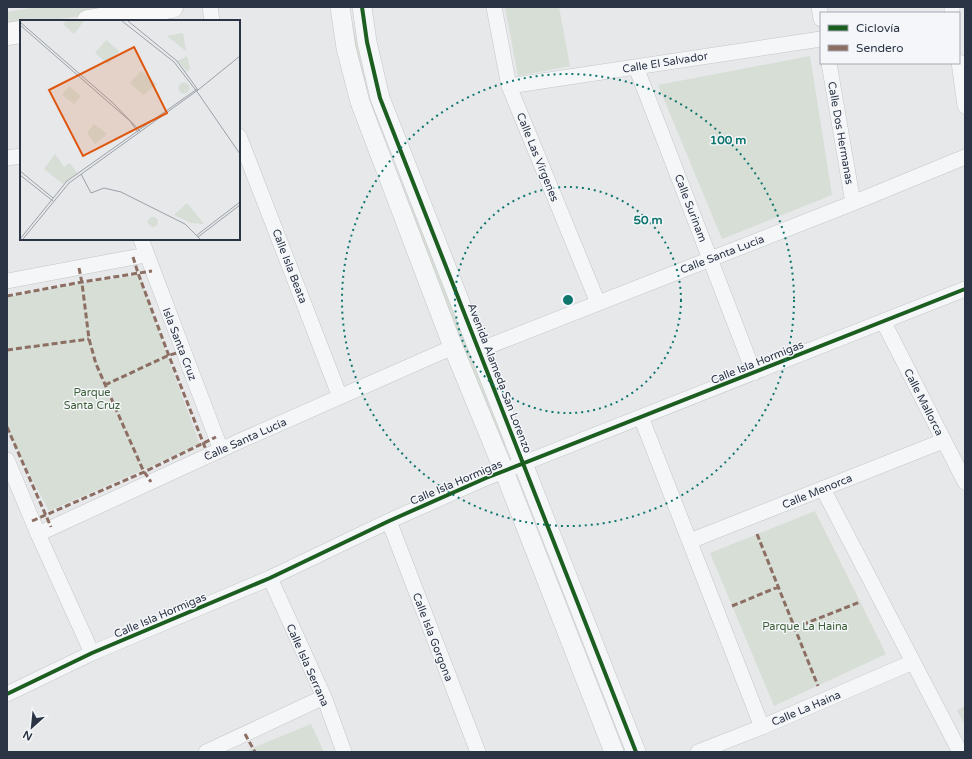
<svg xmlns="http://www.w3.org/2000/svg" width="972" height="759" font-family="'Varela Round',sans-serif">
<rect width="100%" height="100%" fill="#e6e8ea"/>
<!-- green -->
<path fill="#d6ded6" d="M38,7H134L48,21H21V25L7,28V12Z
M505,7H559L570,66L518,76Z
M351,16L372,111L510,444L499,448L367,114L344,17Z
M810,56L832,195L722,239L658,85Z
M140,275L167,356L200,444L143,470L49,511L12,441L7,429V297L82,283Z
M815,511L886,654L774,706L710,553Z
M965,706V726L957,710Z
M311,724L324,752H245L253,748Z"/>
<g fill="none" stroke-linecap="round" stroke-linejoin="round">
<defs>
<path id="minor" d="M210,7L212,21
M494,7L509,86L598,303
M819,7L821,19
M952,7V13
M959,62L965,106
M829,63L853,203
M636,67L754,373
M509,86L821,39
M239,136L340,397
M7,158L21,156
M141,239L221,450
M7,281L146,255
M883,321L965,482
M479,350L853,203L965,157
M641,417L762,727
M7,460L38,534L92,653
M823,489L960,752
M389,521L478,752
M38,534L242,440L453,347
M690,541L943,441
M270,578L324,697L344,752
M7,694L92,653L270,578L389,521L486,478L965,289
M206,752L324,697
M698,752L762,727L913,662"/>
<path id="tertiary" d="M340,7L346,48L360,102L453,347L504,471L614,752
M362,7L367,42L380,98L636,752"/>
<path id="secondary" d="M88,21L172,7
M7,34L21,32"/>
</defs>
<!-- minor casing -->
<use href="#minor" stroke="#c4c6c8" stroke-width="16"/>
<!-- tertiary casing -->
<use href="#tertiary" stroke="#c4c6c8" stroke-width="20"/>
<!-- secondary casing -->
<use href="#secondary" stroke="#c4c6c8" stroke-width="23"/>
<!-- minor -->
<use href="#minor" stroke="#f5f6f7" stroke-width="15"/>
<!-- tertiary -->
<use href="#tertiary" stroke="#f5f6f7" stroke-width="19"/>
<!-- secondary -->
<use href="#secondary" stroke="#f8f8f8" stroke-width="22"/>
<!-- quiet -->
<path stroke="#8d6e63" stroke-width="3" stroke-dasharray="6 3" stroke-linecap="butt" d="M133,257L138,273L169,356L208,455
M79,268L82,283L89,339L96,364L143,470L151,482
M7,296L82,282L152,271
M7,350L89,339
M105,385L167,356L183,351
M7,427L51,527
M32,521L144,472L216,437
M757,534L818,686
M732,606L778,587
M794,628L860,602
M245,734L255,752"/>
<defs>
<path id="cycleway" d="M362,7L367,42L380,98L636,752
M7,694L92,653L270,578L389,521L486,478L965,289"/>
</defs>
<!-- cycleway casing -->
<use href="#cycleway" stroke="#f4f6f9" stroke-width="6"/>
<!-- cycleway -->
<use href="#cycleway" stroke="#1b5e20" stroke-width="4"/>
</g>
<!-- distance rings -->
<g fill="none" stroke="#0f766e" stroke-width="2" stroke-dasharray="2 4">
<circle cx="568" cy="300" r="113"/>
<circle cx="568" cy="300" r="226"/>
</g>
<g text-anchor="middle" stroke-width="3" stroke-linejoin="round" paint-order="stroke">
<!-- street labels -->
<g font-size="11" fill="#2b3445" stroke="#f4f6f9">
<text transform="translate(665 62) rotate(-9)" y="4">Calle El Salvador</text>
<text transform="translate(841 133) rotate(80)" y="4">Calle Dos Hermanas</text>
<text transform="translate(538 157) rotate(68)" y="4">Calle Las Vírgenes</text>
<text transform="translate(691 208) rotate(69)" y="4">Calle Surinam</text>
<text transform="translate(722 254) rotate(-21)" y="4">Calle Santa Lucía</text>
<text transform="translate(290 266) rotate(69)" y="4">Calle Isla Beata</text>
<text transform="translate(180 344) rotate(69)" y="4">Isla Santa Cruz</text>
<text transform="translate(757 362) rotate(-22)" y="4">Calle Isla Hormigas</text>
<text transform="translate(500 378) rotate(69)" y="4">Avenida Alameda San Lorenzo</text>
<text transform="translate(924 402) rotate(63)" y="4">Calle Mallorca</text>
<text transform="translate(245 439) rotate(-24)" y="4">Calle Santa Lucía</text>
<text transform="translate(456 482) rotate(-23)" y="4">Calle Isla Hormigas</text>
<text transform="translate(817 491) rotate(-22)" y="4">Calle Menorca</text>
<text transform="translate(160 615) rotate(-23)" y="4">Calle Isla Hormigas</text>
<text transform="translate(433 637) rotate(69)" y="4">Calle Isla Gorgona</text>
<text transform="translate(308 665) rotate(66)" y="4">Calle Isla Serrana</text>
<text transform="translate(806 708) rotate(-23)" y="4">Calle La Haina</text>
</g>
<!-- park labels -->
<g font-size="11" fill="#3f6138" stroke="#f4f6f9">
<text x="92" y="396">Parque<tspan x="92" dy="13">Santa Cruz</tspan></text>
<text x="805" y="630">Parque La Haina</text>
</g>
</g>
<!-- overview -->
<g transform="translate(20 20)">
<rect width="220" height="220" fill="#e6e8ea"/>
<path d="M46,1H64L54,14L43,4ZM163,13L166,31L147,16ZM86,20L99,31L88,44L75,33ZM167,36L170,49L167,52L158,41ZM121,51L137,64L123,75L110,63ZM158.5 68a5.5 5.5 0 1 1 11 0a5.5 5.5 0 1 1-11 0ZM49,66L61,76L54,84L42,75ZM74,104L87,114L75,124L67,113ZM35,134L44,147L50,143L57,153L43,164L24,149ZM167,183L184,204L171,203L154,195ZM128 202a5 5 0 1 1 10 0a5 5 0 1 1-10 0Z" fill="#d6ded6"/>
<path fill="none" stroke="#9ba0a8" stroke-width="1" d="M102,1L154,42L178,73M108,1L157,41L178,70M0,2L93,83L120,111M0,5L110,101L118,112M178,70L220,36M178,73L220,134M0,151L33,178M61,154L71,173L84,168L101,172L165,204L180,219M0,155L33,181M177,215L220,182M178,217L220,185M0,219L47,161L177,69M3,219L49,163L178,70"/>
<path fill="#df570f" fill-opacity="0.15" stroke="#df570f" stroke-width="2" d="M114,27L147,93L63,136L29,70Z"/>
<rect width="220" height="220" fill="none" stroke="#2b3445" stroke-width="2"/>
</g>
<circle cx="568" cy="300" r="6" fill="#0f766e" stroke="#f4f6f9" stroke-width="2"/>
<g font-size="12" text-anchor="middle" font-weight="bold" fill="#0f766e" stroke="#f4f6f9" stroke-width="3" stroke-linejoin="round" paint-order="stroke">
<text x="728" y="144">100 m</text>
<text x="648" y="224">50 m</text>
</g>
<!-- border -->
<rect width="972" height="759" fill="none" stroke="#2b3445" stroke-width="16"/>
<!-- legend -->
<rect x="820" y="12" width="140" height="52" fill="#f4f6f9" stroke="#a4a8b1"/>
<rect x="828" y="25" width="20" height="6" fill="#1b5e20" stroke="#a4a8b1"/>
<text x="856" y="32" font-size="12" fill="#2b3445">Ciclovía</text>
<rect x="828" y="45" width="20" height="6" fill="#8d6e63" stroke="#a4a8b1"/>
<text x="856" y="52" font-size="12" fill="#2b3445">Sendero</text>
<!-- north arrow -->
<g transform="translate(32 727) rotate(207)" stroke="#f4f6f9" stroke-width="3" paint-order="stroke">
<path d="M0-3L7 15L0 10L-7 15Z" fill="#2b3445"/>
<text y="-6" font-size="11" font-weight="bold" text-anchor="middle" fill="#2b3445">N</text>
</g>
</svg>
